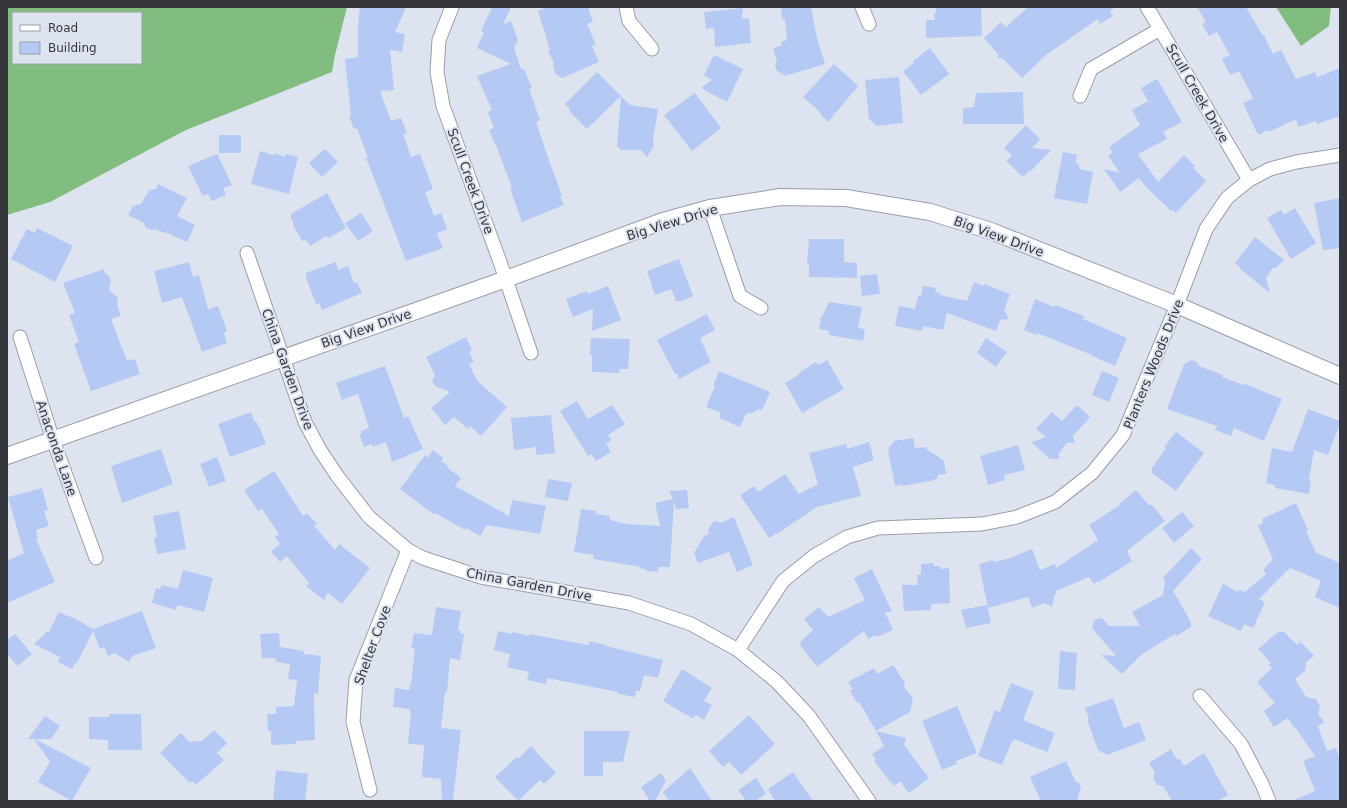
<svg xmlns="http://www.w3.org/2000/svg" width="1347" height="808" font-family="'DejaVu Sans',sans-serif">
<rect width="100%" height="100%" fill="#dee4ef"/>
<!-- forest -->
<path fill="#82bd80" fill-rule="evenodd" d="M7,7H347L335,55L332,72L186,130L50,202L7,215ZM13,13H141V63H13Z
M1276,7H1331L1329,26L1301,46Z"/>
<!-- building -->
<path fill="#b4caf4" d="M360,7H406L395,32L405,34L402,52L390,50L394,90L380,91L391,121L401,118L407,133L403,134L411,157L420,154L433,189L425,192L434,216L441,213L447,229L437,233L443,248L406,261L366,158H368L357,128L354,129L349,116L351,115L345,59L358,57V25Z
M492,7H511L503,24L511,21L518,40L514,48L521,69H524L532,88L529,89L540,120L536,122L551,166L562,195L560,196L564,205L522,222L510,189L512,188L496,145H495L489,130L494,128L488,112L492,110L477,76L511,64L477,48L484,32L481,31Z
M547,7H588L593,22L587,24L596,45L592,46L599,62L562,78L556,74L553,67L554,63L548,51L550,50L538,11Z
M781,7H811L816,34L825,64L785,76L777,71L775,65L777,61L773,48L782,45L781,42L787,40L785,20L782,19Z
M936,7H981L982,36L926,38V20H935L934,13H936Z
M1028,7H1115L1110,11L1113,16L1100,24L1098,19L1046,55L1022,78L1002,58H998V54L984,38L1001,22L1006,27Z
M1197,7H1246L1263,36L1264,35L1273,54L1281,50L1296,79L1315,72L1317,77L1340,68V116L1317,124L1316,121L1298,127L1296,119L1269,132L1268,130L1258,135L1243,103L1253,98L1239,71L1230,75L1222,59L1230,55L1217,32L1209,36L1202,24L1206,22Z
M743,8L742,19L749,18L751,43L715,47L714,28L706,29L704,12Z
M930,48L949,74L921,95L903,71L914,63L913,61Z
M714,55L743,69L727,102L701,88L712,80L704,75Z
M834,64L858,86L828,122L821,115L820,112L803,97Z
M597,72L630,105L658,109L653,140L654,146L647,157L641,150H621L617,146L621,96L588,128H586L569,111L570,109L565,104Z
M899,77L903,123L877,126L869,119L865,80Z
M1157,79L1182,122L1163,132L1167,139L1138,154L1158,182L1184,155L1195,166L1193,168L1206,181L1176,213L1173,210L1171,211L1147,188L1139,178L1120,192L1104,169L1120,173L1108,156L1113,152L1109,147L1140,125L1132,110L1148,101L1141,88Z
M1023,92L1024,124H963V108L974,107L976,93Z
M695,93L721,128L692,151L664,115Z
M1026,125L1040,139L1032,148L1051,150L1031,171L1030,170L1023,177L1006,161L1012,155L1004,148Z
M219,135H241V153H219Z
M325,149L338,162L322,177L309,163Z
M260,151L274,155V153L285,157L286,154L298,157L289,194L251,184Z
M1063,152L1077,155L1076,163L1079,164V169L1093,172L1087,204L1054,198Z
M217,154L232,185L223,188L226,195L212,201L208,194L203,196L188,166Z
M158,184L187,198L177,216L195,225L187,242L165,232L164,233L155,229L151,230L146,228L144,223L128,215L133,206L141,204L149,190L156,189Z
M327,193L346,228L329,238L326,236L310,246L306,240L302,241L293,225L294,224L291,219V214Z
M1340,198V248L1323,250L1314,203Z
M1295,208L1316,243L1291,259L1267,218L1281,210L1284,215Z
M361,213L373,231L358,241L345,223Z
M37,228L73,246L55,282L11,259L27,229L35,233Z
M1255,237L1284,260L1276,268H1273L1266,278L1270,293L1239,268L1240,267L1235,263Z
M809,239H844V262L857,263V278L809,277V264H807Z
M679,259L693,296L681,301H676L671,289L655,295L647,271Z
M189,262L193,277L199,275L208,309L218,306L227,331L224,333L227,343L202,352L182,297L162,303L154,271Z
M336,262L338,270L348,266L354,283L357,282L362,293L322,310L319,303L316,304L306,278V273Z
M104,269L105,273L109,276L111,281L109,290L117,297L118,301L117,305L121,316L111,319L127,361L135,359L140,374L91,391L74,344L79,342L69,315L75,313L63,283Z
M877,274L880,294L862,296L860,276Z
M974,282L983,286L984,284L1010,294L1004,310L1009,319L1000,320L996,331L947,313L943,330L923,326L922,331L895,326L899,306L915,309L918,295L921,296L923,286L936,288L935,292L941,293L940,295L967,301Z
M608,286L621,320L592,331L593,309L573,317L566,299L587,291L588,294Z
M1035,299L1054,307L1055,305L1084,316L1083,319L1127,338L1115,366L1092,356V355L1037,333L1036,335L1024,330Z
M829,302L862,307L858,328L865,329L863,341L829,335V331L819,329L821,317H822Z
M707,314L715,330L700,338L711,362L679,379L677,374H675L657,340Z
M466,337L472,350L469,352L474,362L469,364L477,381L507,407L481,436L470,426L468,429L454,417L445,425L431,408L450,392L435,386L432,381L435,375L426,357Z
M591,338L630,339L628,369H619V373L592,372V355H590Z
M986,338L1007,352L996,367L977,353Z
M827,360L844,389L802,413L785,383L797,376L800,373V372L816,362L818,365Z
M1192,360L1197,362L1199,366L1223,375L1222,377L1244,385L1245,384L1282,399L1264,441L1234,428L1231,436L1215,430L1217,426L1167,409L1184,364Z
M385,366L404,418L408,416L423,449L392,462L386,442L373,447L372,444L364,447L359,434L362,433L361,431L369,428L358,394L342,400L336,383Z
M719,371L770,392L762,410L759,409L752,413L746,414L740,427L719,418L721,413L706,407L715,386H713Z
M1102,371L1119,378L1109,402L1092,395Z
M577,401L588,419L612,405L625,424L608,435L611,439L609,441L610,442L606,444L611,452L596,461L591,454L588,456L560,411Z
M1077,405L1090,417L1073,436L1075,443H1067L1059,453V459H1050L1031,442L1046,437L1036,429L1052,412L1062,421Z
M1308,409L1340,421V424L1328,455L1314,450L1309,480L1311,481L1309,494L1275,488V485L1266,483L1272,448L1292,452Z
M251,412L254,421H256L258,426H259L266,444L230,457L218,424Z
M551,415L555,453L536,455V447L514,450L511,418Z
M1176,432L1204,453L1176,491L1152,473V468L1166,448L1164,447Z
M913,438L915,448L925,447L931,453H933L944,461L946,474L937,475L938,478L931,481L902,486V484L895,486L888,450L894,441Z
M869,442L874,460L853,467L861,496L817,507L777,534V533L769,538L740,495L754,486L758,492L785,474L799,494L818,484L809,453L846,444L847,449Z
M1018,445L1025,470L1004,475L1005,480L988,485L980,456Z
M161,449L173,484L122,503L111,466Z
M433,450L443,458L441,461L448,466L447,467L461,478L455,486L509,516L512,500L546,506L540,534L487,525L480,536L466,528L465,530L435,513L433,514L400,489L425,455L427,458Z
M217,457L226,481L209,487L200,464Z
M274,471L303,516L307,513L317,524L314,526L335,550L339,544L370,568L342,604L328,593L324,600L306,586L309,583L287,556L280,562L271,551L280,544L275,537L279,534L262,509L258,511L244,490Z
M548,479L572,483L568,501L545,497Z
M42,488L48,510L44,511L49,526L36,530L38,538L36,539L55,582L7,603V561L24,553L8,497Z
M687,490L689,508L676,509L674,502L670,567H658V572L646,571V569H641V567L593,559L594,555L574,552L581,509L597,511L596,514L610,516V520L627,524L660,526L655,503L673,499L669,491Z
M1136,490L1149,505H1152L1165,521L1127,551L1132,561L1099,582L1098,581L1094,584L1089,577L1056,591L1057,594L1054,595V597L1052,607L1044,603L1032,608L1028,597L988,608L979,564L993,560L994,562L1010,558L1032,549L1040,570L1055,564L1056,568L1098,540L1089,525L1120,505L1119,504Z
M1296,503L1308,530L1306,531L1316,553L1340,563V608L1315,597L1321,581L1290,568L1259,599L1265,602L1253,628L1244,624L1241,631L1208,616L1223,584L1238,592L1239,590L1245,592L1266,574L1263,570L1273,559L1258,526L1263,523L1262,519Z
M179,511L186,549L157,554L154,538L157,537L153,516Z
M1182,512L1194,526L1174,543L1162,528Z
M734,517L753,565L737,572L729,552L698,563L694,553L704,536L709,534L708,530L713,522L717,521L721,523Z
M1191,548L1202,559L1173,591L1191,622V627L1176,636L1175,634L1142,654L1122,674L1101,655L1116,656L1092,628L1094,620L1102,618L1109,626H1140L1132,612L1163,595L1165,581L1163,578Z
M934,563V566H940L941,569L949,568L950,603L931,604V610L904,611L902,585H918L917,575L921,574V564Z
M872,569L892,612H885L893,630L877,637L876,635L868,639L864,631L817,667L800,645L801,644L800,642L813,630L804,619L819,607L828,617L865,600L854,578Z
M183,570L213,578L204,612L177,605L176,610L152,603L156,588L160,589L162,585L178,589Z
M987,605L991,623L966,628L961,610Z
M436,607L461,611L458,630H460V633L464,634L460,660L450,658L447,693H445L441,728L461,730L453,801H442L441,779L422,777L424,745L408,744L411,712L409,711V709L393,707L395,688L409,690L410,684H411L415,649L411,648L414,633L432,635Z
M142,611L156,648L132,656L129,662L115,653L108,656L105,647L100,649L93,631L77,663H75L72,669L58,662L60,657L34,644L46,632H49L59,612L70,617V616L93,629Z
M498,631L512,634L513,632L529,636V634L589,645V641L607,645L606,646L663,660L658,678L644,675L640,691H636L635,697L618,694V692L547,678L546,684L527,680L529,672L507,667L510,654L494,650Z
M1278,632H1284L1297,645L1301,642L1314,656L1306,662L1305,671L1295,679L1306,697L1316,699L1320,706L1318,714L1324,722L1318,726L1327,751L1336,748L1340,759V801H1292L1315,791L1303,761L1315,756L1295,727L1294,728L1288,718L1274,727L1264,711L1275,703L1257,682L1272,668L1269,665L1271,663L1258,649Z
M279,633L280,647L304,651V654L321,656L318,694L314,693L315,740L296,741V744L271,745V731H268L267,714H276V707L294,706L297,680L288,679L290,664L276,662L275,658H262L260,634Z
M15,634L32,654L17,666L7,653V640Z
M1060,651L1077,653L1075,690L1058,689Z
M893,665L905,683L904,687L913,698L910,712L876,731L859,702L857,703L850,691L853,689L848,682L874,668L877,674Z
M682,669L712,688L704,701L712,705L704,720L696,715L693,718H692L663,701Z
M1011,683L1034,692L1023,720L1055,733L1047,752L1014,739L1013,742L1012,741L1002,765L978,756L995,710L1000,712Z
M1113,698L1124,728L1139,722L1146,740L1107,755L1098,750L1087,720L1089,719L1085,708Z
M957,706L977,753L956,761L957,764L942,770L922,721Z
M109,714H141L142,750H108V740L89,739V717H109Z
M749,715L775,744L741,775L729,762L723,767L709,751Z
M45,716L60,726L51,739H35L91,768L72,801L38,782L50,762L34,739H28Z
M214,730L227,743L217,753L224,760L196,785L192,781L190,783L160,753L181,733L189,742L202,741Z
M584,731H630L623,762H603V776H584Z
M876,731L906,738L904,745L929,778L909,793L900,781L894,786L892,783H891L874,761L876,760L872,754L884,746Z
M531,746L556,773L544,784L540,780L518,801L495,777L517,757L518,759Z
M1171,749L1177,760L1179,758L1184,766L1204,753L1214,769H1213L1228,795L1218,801H1172L1163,786L1157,785L1153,778L1155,773L1149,763Z
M1066,761L1076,782L1079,783L1081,787L1077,801H1041L1030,777Z
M690,768L712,801H669L663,792Z
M276,770L308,774L305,801H273Z
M793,772L813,801H775L768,789Z
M661,773L666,781L655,801H650L641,787Z
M756,778L766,794L755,801H746L738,790Z"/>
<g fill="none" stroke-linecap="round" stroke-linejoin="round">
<defs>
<path id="minor" d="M452,7L439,40L437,72L443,106L500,262L531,353
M626,7L629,21L652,49
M862,7L869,24
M1147,7L1249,180
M1080,96L1091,69L1160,29
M710,208L740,296L761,308
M247,253L305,422L320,450L338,477L369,517L408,550L423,558L481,577L629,603L691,624L738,650L777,682L809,716L869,801
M20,337L53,440L96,558
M738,650L783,581L814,556L847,537L878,528L982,524L1017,517L1055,502L1092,473L1123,435L1177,305L1206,229L1227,198L1249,180L1270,169L1296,162L1340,155
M1200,696L1241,744L1262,784L1269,801
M370,790L353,722L356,680L408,550"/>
<path id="tertiary" d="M7,456L506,279L663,221L710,208L780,197L846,198L930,212L991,231L1177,305L1340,376"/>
</defs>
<!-- minor casing -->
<use href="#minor" stroke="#999ea9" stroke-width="15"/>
<!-- tertiary casing -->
<use href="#tertiary" stroke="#999ea9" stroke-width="18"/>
<!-- minor -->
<use href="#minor" stroke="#fff" stroke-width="13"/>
<!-- tertiary -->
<use href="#tertiary" stroke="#fff" stroke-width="16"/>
</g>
<g text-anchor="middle" stroke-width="4" stroke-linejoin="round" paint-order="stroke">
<!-- street labels -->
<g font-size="13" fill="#35373c" stroke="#dee4ef">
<text transform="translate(1198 93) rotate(60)" y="5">Scull Creek Drive</text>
<text transform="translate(471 181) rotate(70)" y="5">Scull Creek Drive</text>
<text transform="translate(672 222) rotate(-17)" y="5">Big View Drive</text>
<text transform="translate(999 236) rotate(20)" y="5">Big View Drive</text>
<text transform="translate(366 328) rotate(-19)" y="5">Big View Drive</text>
<text transform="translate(1153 364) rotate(-68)" y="5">Planters Woods Drive</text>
<text transform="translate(288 369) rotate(70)" y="5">China Garden Drive</text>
<text transform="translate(57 448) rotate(71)" y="5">Anaconda Lane</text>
<text transform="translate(529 584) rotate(11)" y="5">China Garden Drive</text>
<text transform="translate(372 645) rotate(-70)" y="5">Shelter Cove</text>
</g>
</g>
<!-- border -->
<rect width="1347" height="808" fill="none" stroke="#35373c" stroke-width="16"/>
<!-- legend -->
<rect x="12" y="12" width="130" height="52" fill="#dee4ef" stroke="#9a9fa7"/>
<rect x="20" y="25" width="20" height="6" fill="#ffffff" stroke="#9a9fa7"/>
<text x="48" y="32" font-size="12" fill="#35373c">Road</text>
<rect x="20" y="42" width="20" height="12" fill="#b4caf4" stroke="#9a9fa7"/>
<text x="48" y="52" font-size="12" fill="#35373c">Building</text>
</svg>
